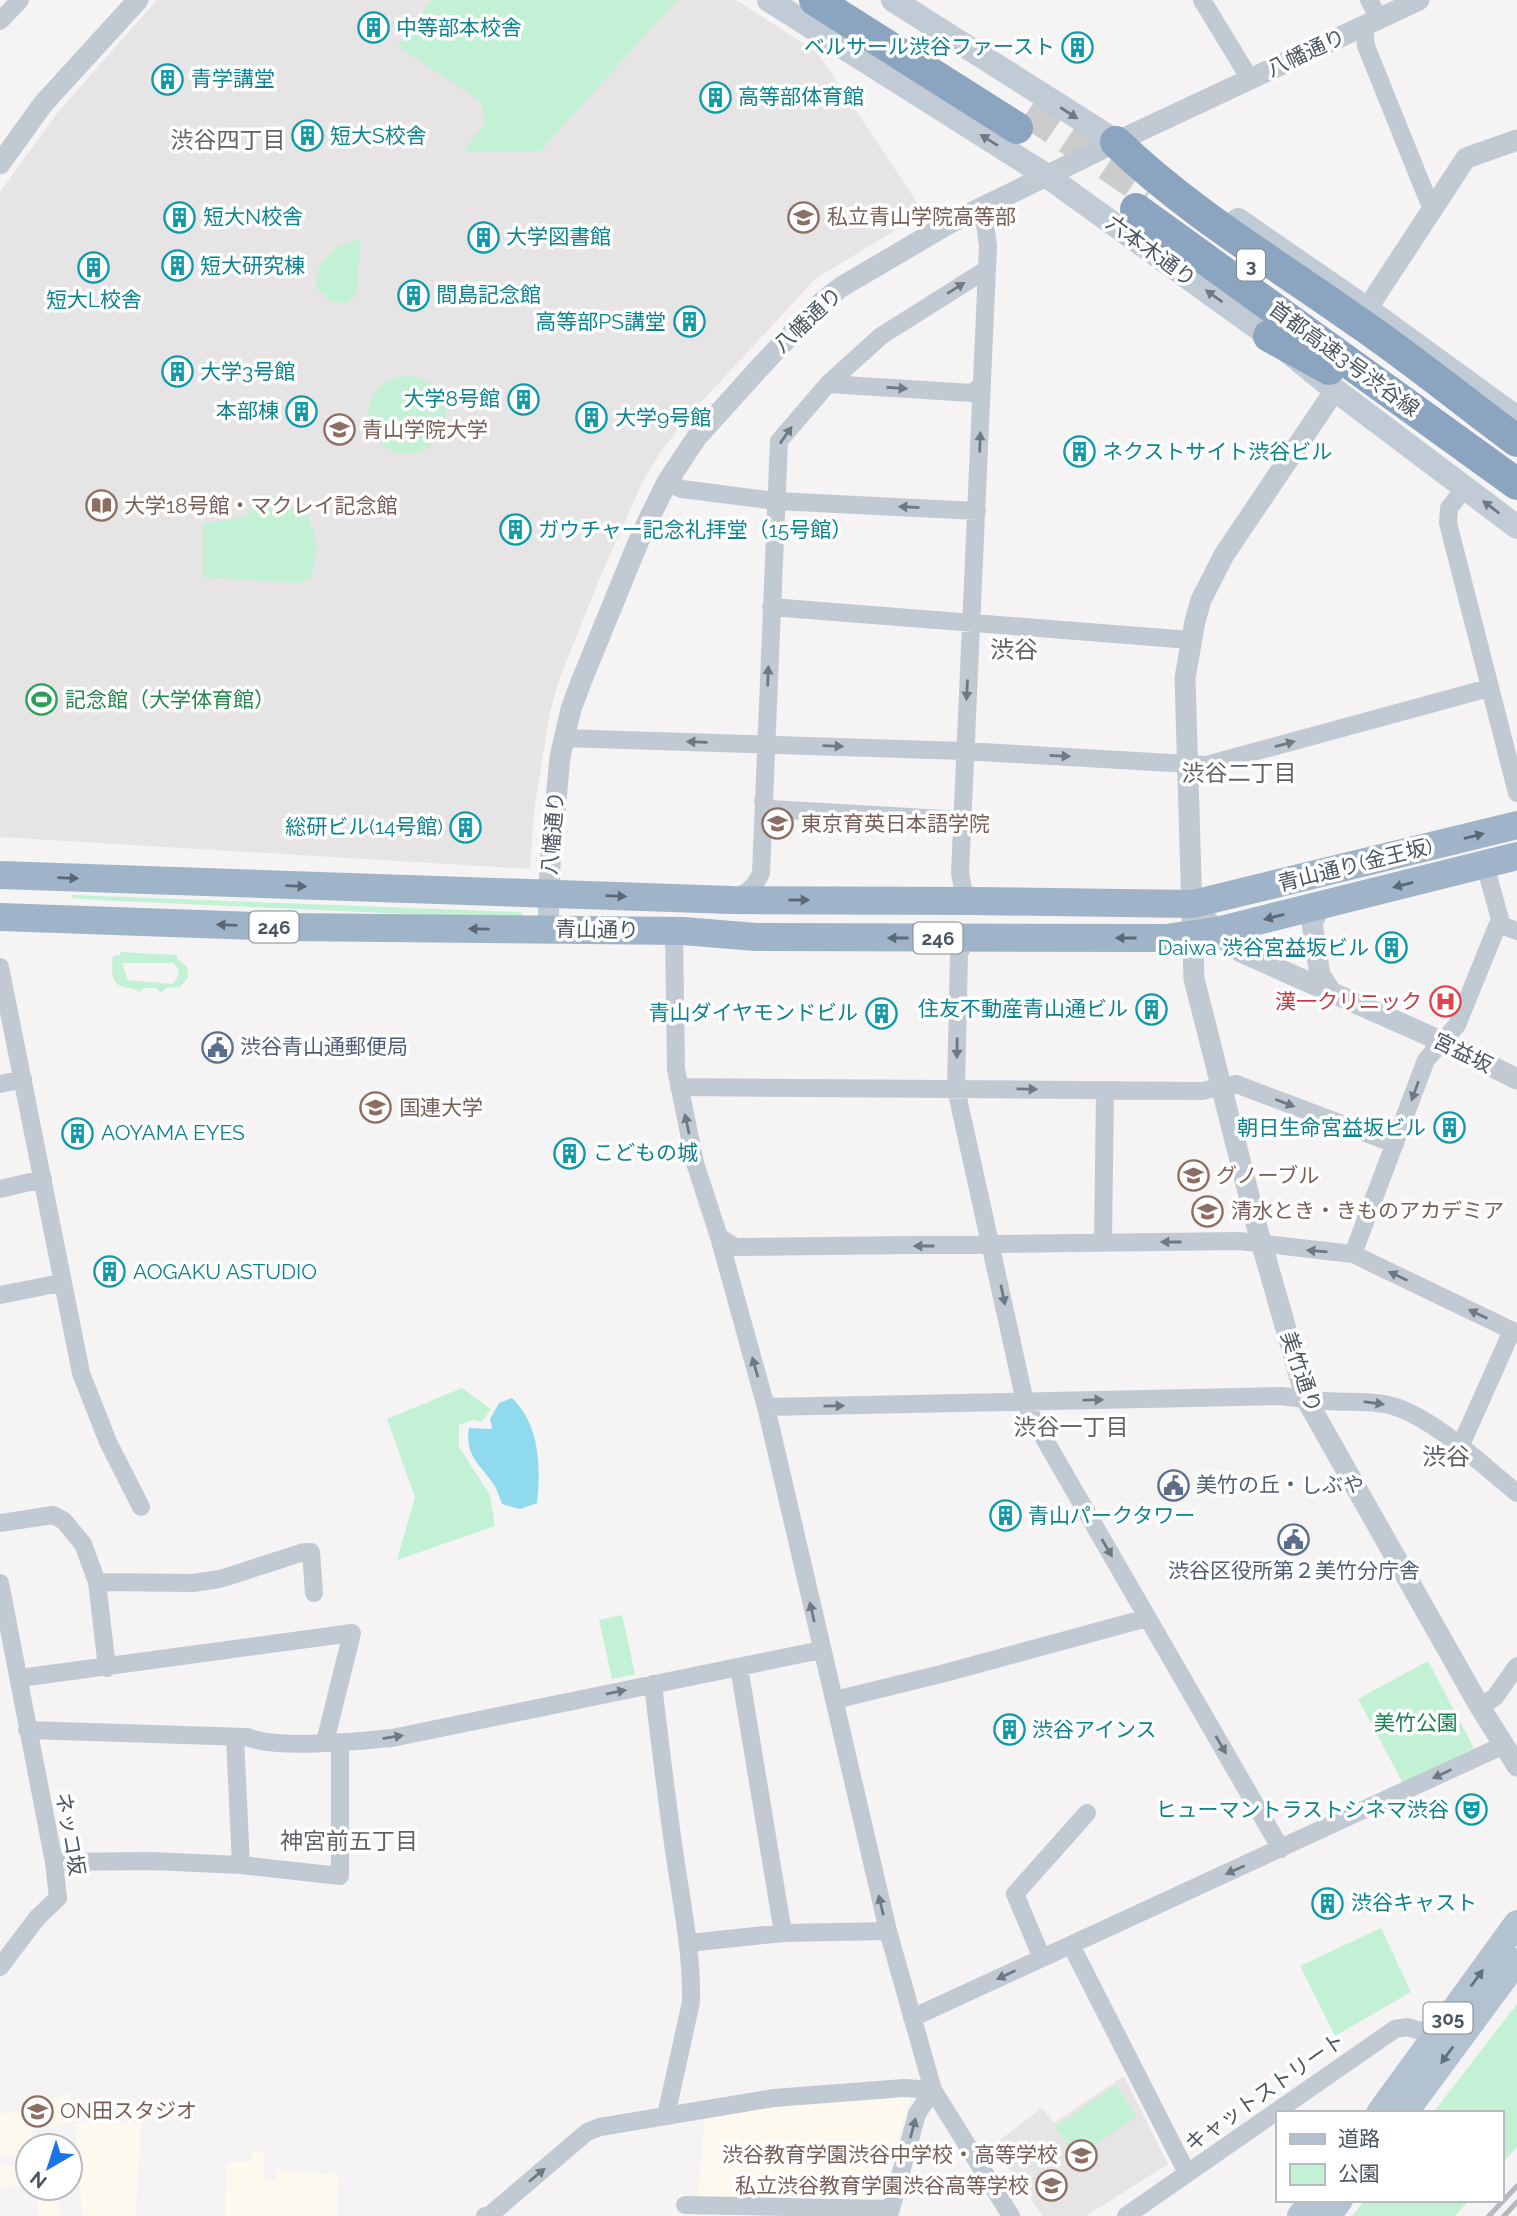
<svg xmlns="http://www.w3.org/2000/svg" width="1517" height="2216" font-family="Raleway,'Noto Sans JP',sans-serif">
<rect width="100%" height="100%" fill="#f5f3f3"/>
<!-- commercial -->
<path fill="#fdf9ef" d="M70,2093L73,2123L32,2127V2146H28V2155H0V2114L31,2107L32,2103Z
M904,2093L910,2099L880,2196L874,2200L698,2198L705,2114Z
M141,2122L136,2216H83L80,2186L70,2187V2157L78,2156L75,2123Z
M252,2151L264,2152V2181H276V2170L339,2175L337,2216H226L227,2162H251Z
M0,2165H28V2186L0,2187Z
M41,2188H57L60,2216H39L35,2190Z"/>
<!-- education -->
<path fill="#e6e4e5" d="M157,0H736L817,52L924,213L815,279L694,410L661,451L643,481L601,575L559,680L550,712L534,811L530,869L0,837V192L58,112Z
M1124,2076L1168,2164L1086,2216H1043L992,2146L1042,2108L1054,2123Z"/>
<!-- green -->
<path fill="#c3f1d5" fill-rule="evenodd" d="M431,0H677L540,151H463L485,124L481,101L398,46Z
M358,239L361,242L356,295L346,303L332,302L317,289C312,262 334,247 358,239Z
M368 415a39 39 0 1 1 78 0a39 39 0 1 1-78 0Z
M277,496L292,509L308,515L317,544L312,577L298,583L203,577V524L248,516L253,499Z
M72,895L519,912L523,914L518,919L97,900L72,898Z
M120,952L177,955V958L187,967L188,978L180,987L166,988L161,993L156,988H144L139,992C133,987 130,989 123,987C109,982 112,967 113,956L120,955ZM122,963H173L179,970L177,979L172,984L128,980Z
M462,1388L491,1409L482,1422L473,1420L459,1425V1447L490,1495L495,1526L397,1560L415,1497L387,1419Z
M622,1615L635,1674L612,1679L599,1620Z
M1428,1661L1474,1748L1404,1785L1358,1699Z
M1381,1928L1411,1992L1335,2036L1300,1966Z
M1517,2004V2147L1501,2165V2113H1433Z
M1116,2085L1137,2116L1077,2157L1055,2127Z
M1365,2200H1469L1455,2216H1352Z"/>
<!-- water -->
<path fill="#90daee" d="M512,1398C540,1425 541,1467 537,1503L520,1509L502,1504C500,1499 498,1493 496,1488C483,1466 464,1458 469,1428L492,1429L490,1419L499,1403Z"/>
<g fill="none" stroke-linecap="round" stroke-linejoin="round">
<!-- motorway-tunnel -->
<path stroke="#caccce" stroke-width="32" stroke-dasharray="32 16" stroke-linecap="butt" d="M1028,111L1149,193"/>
<!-- minor -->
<path stroke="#c1cad2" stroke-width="18" d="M1202,0L1250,79
M1369,0L1379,19
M0,21L20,0
M1364,27L1366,46L1432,210
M828,384L972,393L982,385
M667,482L682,489L776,501L977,511
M1465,488L1449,508L1448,523L1517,793
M771,607L1190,640
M563,738L964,751L1206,765L1489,688
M763,801L771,809L962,820
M735,898C748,892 755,887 761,873L779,441L828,384L881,336L987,269
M972,901L963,889L960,873L988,246L985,224L977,209
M1498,924L1517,931
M674,932L676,1069L695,1163L719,1237L766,1407L888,1931L933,2090L1011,2216
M974,938L964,943L959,954L956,1089L1025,1402L1034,1421L1281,1849
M0,967L81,1373L108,1442L141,1507
M0,1084L23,1079
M679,1087L1202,1091L1236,1084L1395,1144
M0,1189L43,1179
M719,1237L735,1247L1239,1241L1353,1254L1517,1333
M1103,1242L1105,1090
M1353,1254L1426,1060L1457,1025L1500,919L1485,865
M0,1295L61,1283
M766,1407L1282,1396C1296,1398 1311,1400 1325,1401C1347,1403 1368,1400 1389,1405C1431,1415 1483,1466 1517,1493
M1460,1447L1512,1331
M0,1523L53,1515L64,1521L83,1544L97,1582L107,1668
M97,1582L193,1583L220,1579L304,1552H311L314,1593
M0,1583L54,1862L58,1898L37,1918L0,1967
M739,1667L783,1933
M20,1678L352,1633L325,1742
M653,1684C660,1744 667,1804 676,1864C683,1910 692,1956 691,2002L666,2116
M835,1700L941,1674L1147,1618
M1480,1707L1495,1697L1517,1666
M27,1730L247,1737C276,1750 358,1741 392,1738L821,1650
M235,1737L241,1865
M54,1862L151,1861L241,1865L340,1876V1743
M698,1942L783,1933L888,1931
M1071,1945L1187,2173
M1042,1958L1015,1894L1087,1813
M912,2018L1504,1745
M685,2205L891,2209
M485,2216L491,2214L587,2132L600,2127L774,2098L904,2088L933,2090L917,2114L889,2216
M1126,2216L1395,2029L1407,2027L1436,2035"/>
<!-- tertiary -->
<path stroke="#c1cad2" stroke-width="21" d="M0,164L43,104L138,0
M1367,309L1466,158L1517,140
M1335,390L1224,555L1201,600L1195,621L1185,678L1194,979L1258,1231L1306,1399L1480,1707L1517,1766
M1332,903L1318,911L1312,923L1320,975L1332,993
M1209,922L1226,941L1241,952L1443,1042L1517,1079
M548,930L550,864L560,757L571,709L581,682L642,533L667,482L697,437L762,365L823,301L841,287L950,223L1116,142L1419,0"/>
<!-- secondary -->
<path stroke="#c1cbd6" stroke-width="24" d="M769,0L1047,176L1269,336L1335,390L1517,527
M893,0L1131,151
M1238,220L1367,309L1517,418"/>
<!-- primary -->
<path stroke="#b3c2d1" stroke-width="26" d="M1379,2113L1517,1923
M1405,2113L1517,1961
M1300,2216L1313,2200
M1328,2216L1340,2200"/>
<!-- trunk -->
<path stroke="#9fb4c9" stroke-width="28" d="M0,875L731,900L972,901L1193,904L1517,825
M0,917L284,927L683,931L756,937L1165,938L1217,931L1517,856"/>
<!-- motorway -->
<path stroke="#8ba5c1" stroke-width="32" d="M815,0L1017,128
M1116,142C1187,211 1275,263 1355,320C1411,358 1463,401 1517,441
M1136,209L1517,484
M1269,336L1329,369"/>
<!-- rail -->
<path stroke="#b5b8bd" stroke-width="5" d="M1489,2216L1517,2186
M1504,2216L1517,2202"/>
</g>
<!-- one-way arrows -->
<defs><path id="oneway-solid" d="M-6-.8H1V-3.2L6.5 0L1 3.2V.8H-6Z" transform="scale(1.75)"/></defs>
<g fill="#6e7984">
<use href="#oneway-solid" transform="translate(1069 113) rotate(33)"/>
<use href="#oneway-solid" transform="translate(989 140) rotate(-148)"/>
<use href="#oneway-solid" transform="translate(1214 296) rotate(-144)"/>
<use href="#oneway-solid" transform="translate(1491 507) rotate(-143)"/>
</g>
<g fill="#6e7983">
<use href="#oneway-solid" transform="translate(956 288) rotate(-32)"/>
<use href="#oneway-solid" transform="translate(897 388) rotate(4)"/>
<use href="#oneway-solid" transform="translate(786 435) rotate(-55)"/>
<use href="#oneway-solid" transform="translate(980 442) rotate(-88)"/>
<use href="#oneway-solid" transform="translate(909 507) rotate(-177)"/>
<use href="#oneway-solid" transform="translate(768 676) rotate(-88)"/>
<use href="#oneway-solid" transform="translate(967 690) rotate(93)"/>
<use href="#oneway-solid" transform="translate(697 742) rotate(-178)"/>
<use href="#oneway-solid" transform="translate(1285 744) rotate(-15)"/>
<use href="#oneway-solid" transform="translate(833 746) rotate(2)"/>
<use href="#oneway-solid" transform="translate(1060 756) rotate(3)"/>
<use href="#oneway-solid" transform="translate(957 1048) rotate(91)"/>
<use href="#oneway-solid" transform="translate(1027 1089) rotate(1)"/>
<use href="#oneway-solid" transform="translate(1415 1091) rotate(110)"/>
<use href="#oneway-solid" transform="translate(1285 1103) rotate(21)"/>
<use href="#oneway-solid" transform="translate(687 1124) rotate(-102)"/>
<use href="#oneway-solid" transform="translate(1171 1242) rotate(180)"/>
<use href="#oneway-solid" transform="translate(924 1246) rotate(180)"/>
<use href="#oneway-solid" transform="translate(1317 1251) rotate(-175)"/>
<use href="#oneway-solid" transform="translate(1398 1276) rotate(-155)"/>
<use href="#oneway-solid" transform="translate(1003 1295) rotate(78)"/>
<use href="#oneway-solid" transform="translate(1478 1314) rotate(-154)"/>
<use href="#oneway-solid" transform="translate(755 1367) rotate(-106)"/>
<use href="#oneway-solid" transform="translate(1093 1400) rotate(-1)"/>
<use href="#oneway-solid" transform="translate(1374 1403) rotate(8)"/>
<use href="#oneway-solid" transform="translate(834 1406) rotate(-1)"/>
<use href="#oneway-solid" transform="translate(1107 1548) rotate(60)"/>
<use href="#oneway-solid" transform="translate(812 1612) rotate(-103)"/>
<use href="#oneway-solid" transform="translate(616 1692) rotate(-12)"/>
<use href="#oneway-solid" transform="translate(393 1737) rotate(-9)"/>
<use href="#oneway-solid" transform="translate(1221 1745) rotate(60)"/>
<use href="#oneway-solid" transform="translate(1442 1774) rotate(155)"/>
<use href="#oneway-solid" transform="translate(1235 1870) rotate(156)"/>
<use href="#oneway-solid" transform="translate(881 1905) rotate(-103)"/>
<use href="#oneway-solid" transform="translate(1006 1975) rotate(155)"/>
<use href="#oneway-solid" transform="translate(913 2128) rotate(-75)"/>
<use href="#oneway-solid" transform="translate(537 2175) rotate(-40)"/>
</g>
<g fill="#5b6976">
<use href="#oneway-solid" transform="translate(1474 836) rotate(-14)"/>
<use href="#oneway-solid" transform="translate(68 878) rotate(2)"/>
<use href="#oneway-solid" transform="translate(1403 885) rotate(166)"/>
<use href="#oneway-solid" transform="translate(296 886) rotate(2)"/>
<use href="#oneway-solid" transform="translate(616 896) rotate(2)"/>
<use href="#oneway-solid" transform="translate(799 900)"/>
<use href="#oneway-solid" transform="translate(1274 917) rotate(166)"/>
<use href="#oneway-solid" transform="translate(227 925) rotate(-178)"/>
<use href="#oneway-solid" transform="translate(479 929) rotate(-179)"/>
<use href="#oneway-solid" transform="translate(898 938) rotate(-180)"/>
<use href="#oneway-solid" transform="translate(1126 938) rotate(180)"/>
</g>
<g fill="#64717d">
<use href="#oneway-solid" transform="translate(1477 1978) rotate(-54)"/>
<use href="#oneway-solid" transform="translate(1447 2055) rotate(126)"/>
</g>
<!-- icons -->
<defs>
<symbol id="building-ring" viewBox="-11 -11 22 22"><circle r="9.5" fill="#fff" stroke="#0f9aa8" stroke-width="1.5"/><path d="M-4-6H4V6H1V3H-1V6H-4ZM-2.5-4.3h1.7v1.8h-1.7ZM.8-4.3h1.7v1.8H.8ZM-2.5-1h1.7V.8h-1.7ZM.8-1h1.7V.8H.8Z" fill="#0f9aa8"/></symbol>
<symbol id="school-ring" viewBox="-11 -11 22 22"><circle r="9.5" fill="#fff" stroke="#8d6e63" stroke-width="1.5"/><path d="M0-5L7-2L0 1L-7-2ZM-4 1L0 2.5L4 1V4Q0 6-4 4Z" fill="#8d6e63"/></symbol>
<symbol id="university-ring" viewBox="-11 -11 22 22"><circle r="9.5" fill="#fff" stroke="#8d6e63" stroke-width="1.5"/><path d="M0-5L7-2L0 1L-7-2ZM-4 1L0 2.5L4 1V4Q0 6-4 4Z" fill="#8d6e63"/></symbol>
<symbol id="library-ring" viewBox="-11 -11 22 22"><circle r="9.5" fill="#fff" stroke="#8d6e63" stroke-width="1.5"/><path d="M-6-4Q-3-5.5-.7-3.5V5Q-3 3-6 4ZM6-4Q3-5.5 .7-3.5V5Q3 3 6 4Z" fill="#8d6e63"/></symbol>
<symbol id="stadium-ring" viewBox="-11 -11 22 22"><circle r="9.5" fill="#fff" stroke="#2e9e5b" stroke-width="1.5"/><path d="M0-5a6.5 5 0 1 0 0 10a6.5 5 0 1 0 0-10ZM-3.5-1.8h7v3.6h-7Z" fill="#2e9e5b"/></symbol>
<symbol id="hospital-ring" viewBox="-11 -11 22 22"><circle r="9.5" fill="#fff" stroke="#e0444e" stroke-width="1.5"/><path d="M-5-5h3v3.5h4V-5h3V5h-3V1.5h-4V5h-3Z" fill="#e0444e"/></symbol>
<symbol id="civic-ring" viewBox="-11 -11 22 22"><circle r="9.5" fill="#fff" stroke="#5c6f8a" stroke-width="1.5"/><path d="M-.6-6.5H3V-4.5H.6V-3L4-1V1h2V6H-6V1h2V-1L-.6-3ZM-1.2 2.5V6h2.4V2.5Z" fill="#5c6f8a"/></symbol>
<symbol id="theatre-ring" viewBox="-11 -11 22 22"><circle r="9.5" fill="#fff" stroke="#0f9aa8" stroke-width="1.5"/><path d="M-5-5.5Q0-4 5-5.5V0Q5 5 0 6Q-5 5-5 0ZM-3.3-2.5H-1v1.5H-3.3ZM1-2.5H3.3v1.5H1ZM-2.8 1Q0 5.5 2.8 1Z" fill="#0f9aa8"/></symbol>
</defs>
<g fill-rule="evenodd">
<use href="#building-ring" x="356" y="10" width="35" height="35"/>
<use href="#building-ring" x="1060" y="30" width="35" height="35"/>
<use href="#building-ring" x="150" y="62" width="35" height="35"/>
<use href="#building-ring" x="698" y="80" width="35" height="35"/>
<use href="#building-ring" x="290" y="118" width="35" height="35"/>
<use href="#building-ring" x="162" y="200" width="35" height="35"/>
<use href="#school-ring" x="786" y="200" width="35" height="35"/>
<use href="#building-ring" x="466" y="220" width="35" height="35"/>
<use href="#building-ring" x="160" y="248" width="35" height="35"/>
<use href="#building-ring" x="76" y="250" width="35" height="35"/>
<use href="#building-ring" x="396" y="278" width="35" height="35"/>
<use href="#building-ring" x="672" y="304" width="35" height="35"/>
<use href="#building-ring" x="160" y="354" width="35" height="35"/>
<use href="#building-ring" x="506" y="382" width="35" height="35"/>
<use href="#building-ring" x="284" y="394" width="35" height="35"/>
<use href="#building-ring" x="574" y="400" width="35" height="35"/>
<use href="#university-ring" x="322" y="412" width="35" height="35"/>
<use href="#building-ring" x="1062" y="434" width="35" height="35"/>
<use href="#library-ring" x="84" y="488" width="35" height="35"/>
<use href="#building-ring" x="498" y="512" width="35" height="35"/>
<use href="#stadium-ring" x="24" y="682" width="35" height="35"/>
<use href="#university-ring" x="760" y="806" width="35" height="35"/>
<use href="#building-ring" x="448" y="810" width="35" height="35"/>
<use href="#building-ring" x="1374" y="930" width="35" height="35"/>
<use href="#hospital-ring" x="1428" y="984" width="35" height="35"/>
<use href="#building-ring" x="1134" y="992" width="35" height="35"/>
<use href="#building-ring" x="864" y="996" width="35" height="35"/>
<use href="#civic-ring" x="200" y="1030" width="35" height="35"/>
<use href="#university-ring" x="358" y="1090" width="35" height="35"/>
<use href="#building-ring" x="1432" y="1110" width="35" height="35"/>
<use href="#building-ring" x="60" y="1116" width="35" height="35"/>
<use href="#building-ring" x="552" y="1136" width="35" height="35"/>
<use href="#school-ring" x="1176" y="1158" width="35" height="35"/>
<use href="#school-ring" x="1190" y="1194" width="35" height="35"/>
<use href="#building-ring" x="92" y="1254" width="35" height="35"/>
<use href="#civic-ring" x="1156" y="1468" width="35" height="35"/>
<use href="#building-ring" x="988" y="1498" width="35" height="35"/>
<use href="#civic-ring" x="1276" y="1522" width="35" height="35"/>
<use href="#building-ring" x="992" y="1712" width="35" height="35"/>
<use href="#theatre-ring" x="1454" y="1792" width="35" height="35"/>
<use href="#building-ring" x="1310" y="1886" width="35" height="35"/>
<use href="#school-ring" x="20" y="2094" width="35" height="35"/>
<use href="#school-ring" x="1064" y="2138" width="35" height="35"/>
<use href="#school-ring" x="1034" y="2168" width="35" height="35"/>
</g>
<g text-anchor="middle" stroke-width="7" stroke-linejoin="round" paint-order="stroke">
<!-- shield labels -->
<g fill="#fff" stroke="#808990" stroke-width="2">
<rect x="1237" y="249.5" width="28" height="31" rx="5"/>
<rect x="249.5" y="911.5" width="49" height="31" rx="5"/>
<rect x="913.5" y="922.5" width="49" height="31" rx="5"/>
<rect x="1423.5" y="2002.5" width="49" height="31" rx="5"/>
</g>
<g font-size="19" font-weight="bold" fill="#4a5661">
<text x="1251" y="272">3</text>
<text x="274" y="934">246</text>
<text x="938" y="945">246</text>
<text x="1448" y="2025">305</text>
</g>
<!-- culture labels -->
<g font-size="21" fill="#0d838f" stroke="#fff" text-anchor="start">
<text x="396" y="35">中等部本校舎</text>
<text x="1055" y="54" text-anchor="end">ベルサール渋谷ファースト</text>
<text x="191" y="86">青学講堂</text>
<text x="738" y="104">高等部体育館</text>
<text x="330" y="143">短大S校舎</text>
<text x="203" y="224">短大N校舎</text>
<text x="506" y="244">大学図書館</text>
<text x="200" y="273">短大研究棟</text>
<text x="436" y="302">間島記念館</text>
<text x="94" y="307" text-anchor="middle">短大L校舎</text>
<text x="666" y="329" text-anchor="end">高等部PS講堂</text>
<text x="200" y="379">大学3号館</text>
<text x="500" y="406" text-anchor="end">大学8号館</text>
<text x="279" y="418" text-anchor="end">本部棟</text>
<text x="615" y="425">大学9号館</text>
<text x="1102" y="459">ネクストサイト渋谷ビル</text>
<text x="538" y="537">ガウチャー記念礼拝堂（15号館）</text>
<text x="443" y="834" text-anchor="end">総研ビル(14号館)</text>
<text x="1369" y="955" text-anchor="end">Daiwa 渋谷宮益坂ビル</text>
<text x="1128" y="1016" text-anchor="end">住友不動産青山通ビル</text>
<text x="858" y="1020" text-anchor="end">青山ダイヤモンドビル</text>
<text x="1426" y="1135" text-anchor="end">朝日生命宮益坂ビル</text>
<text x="101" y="1140">AOYAMA EYES</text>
<text x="593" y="1160">こどもの城</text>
<text x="133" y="1279">AOGAKU ASTUDIO</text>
<text x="1028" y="1523">青山パークタワー</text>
<text x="1032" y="1737">渋谷アインス</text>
<text x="1449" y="1817" text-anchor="end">ヒューマントラストシネマ渋谷</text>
<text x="1351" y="1910">渋谷キャスト</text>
</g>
<!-- street labels -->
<g font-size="21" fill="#4a5661" stroke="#fff">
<text transform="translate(1306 53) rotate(-25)" y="7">八幡通り</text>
<text transform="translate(1151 251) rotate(36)" y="7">六本木通り</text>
<text transform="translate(808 320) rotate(-43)" y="7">八幡通り</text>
<text transform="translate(1344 359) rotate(36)" y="7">首都高速3号渋谷線</text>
<text transform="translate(553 833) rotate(-85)" y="7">八幡通り</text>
<text transform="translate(1355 865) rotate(-14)" y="7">青山通り(金王坂)</text>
<text transform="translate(597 930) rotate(1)" y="7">青山通り</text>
<text transform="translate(1463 1053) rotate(26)" y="7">宮益坂</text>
<text transform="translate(1301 1372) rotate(71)" y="7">美竹通り</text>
<text transform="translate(70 1834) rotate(80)" y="7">ネッコ坂</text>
<text transform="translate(1265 2092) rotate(-35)" y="7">キャットストリート</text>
</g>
<!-- education labels -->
<g font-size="21" fill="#785e54" stroke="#fff" text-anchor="start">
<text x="827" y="224">私立青山学院高等部</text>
<text x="362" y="437">青山学院大学</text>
<text x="124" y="513">大学18号館・マクレイ記念館</text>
<text x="801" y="831">東京育英日本語学院</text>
<text x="399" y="1115">国連大学</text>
<text x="1216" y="1183">グノーブル</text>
<text x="1231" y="1218">清水とき・きものアカデミア</text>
<text x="60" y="2118">ON田スタジオ</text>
<text x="1058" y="2162" text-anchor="end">渋谷教育学園渋谷中学校・高等学校</text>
<text x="1029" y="2193" text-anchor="end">私立渋谷教育学園渋谷高等学校</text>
</g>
<!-- leisure labels -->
<g font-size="21" fill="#27864d" stroke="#fff" text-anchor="start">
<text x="65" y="707">記念館（大学体育館）</text>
</g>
<!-- health labels -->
<g font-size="21" fill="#be3a42" stroke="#fff" text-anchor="end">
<text x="1422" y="1009">漢一クリニック</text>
</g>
<!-- service labels -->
<g font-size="21" fill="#4e5e75" stroke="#fff" text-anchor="start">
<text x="240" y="1054">渋谷青山通郵便局</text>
<text x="1196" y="1492">美竹の丘・しぶや</text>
<text x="1294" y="1578" text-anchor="middle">渋谷区役所第２美竹分庁舎</text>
</g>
<!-- park labels -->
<g font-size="21" fill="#17864f" stroke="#fff">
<text x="1416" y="1730">美竹公園</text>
</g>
<!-- neighbourhood labels -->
<g font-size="23" fill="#5f6368" stroke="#fff">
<text x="228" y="148">渋谷四丁目</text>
<text x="1239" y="781">渋谷二丁目</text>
<text x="1071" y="1435">渋谷一丁目</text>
<text x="349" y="1849">神宮前五丁目</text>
</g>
<!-- quarter labels -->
<g font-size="24" fill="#5f6368" stroke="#fff">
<text x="1014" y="658">渋谷</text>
<text x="1446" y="1465">渋谷</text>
</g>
</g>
<!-- legend -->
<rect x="1276" y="2111" width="228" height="91" fill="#ffffff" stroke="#b7bbc0" stroke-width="2"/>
<rect x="1290" y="2134" width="35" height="10" fill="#b3c2d1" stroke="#b7bbc0" stroke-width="2"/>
<text x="1338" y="2146" font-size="21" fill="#4a5661">道路</text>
<rect x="1290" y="2164" width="35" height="21" fill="#c3f1d5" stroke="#b7bbc0" stroke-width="2"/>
<text x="1338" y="2181" font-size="21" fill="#4a5661">公園</text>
<!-- north arrow -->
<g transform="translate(49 2167) rotate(219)"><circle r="33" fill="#ffffff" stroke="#b7bbc0" stroke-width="2"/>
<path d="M0-5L12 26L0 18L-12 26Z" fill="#1a73e8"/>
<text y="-10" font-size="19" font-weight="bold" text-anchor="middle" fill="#4a5661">N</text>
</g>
</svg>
